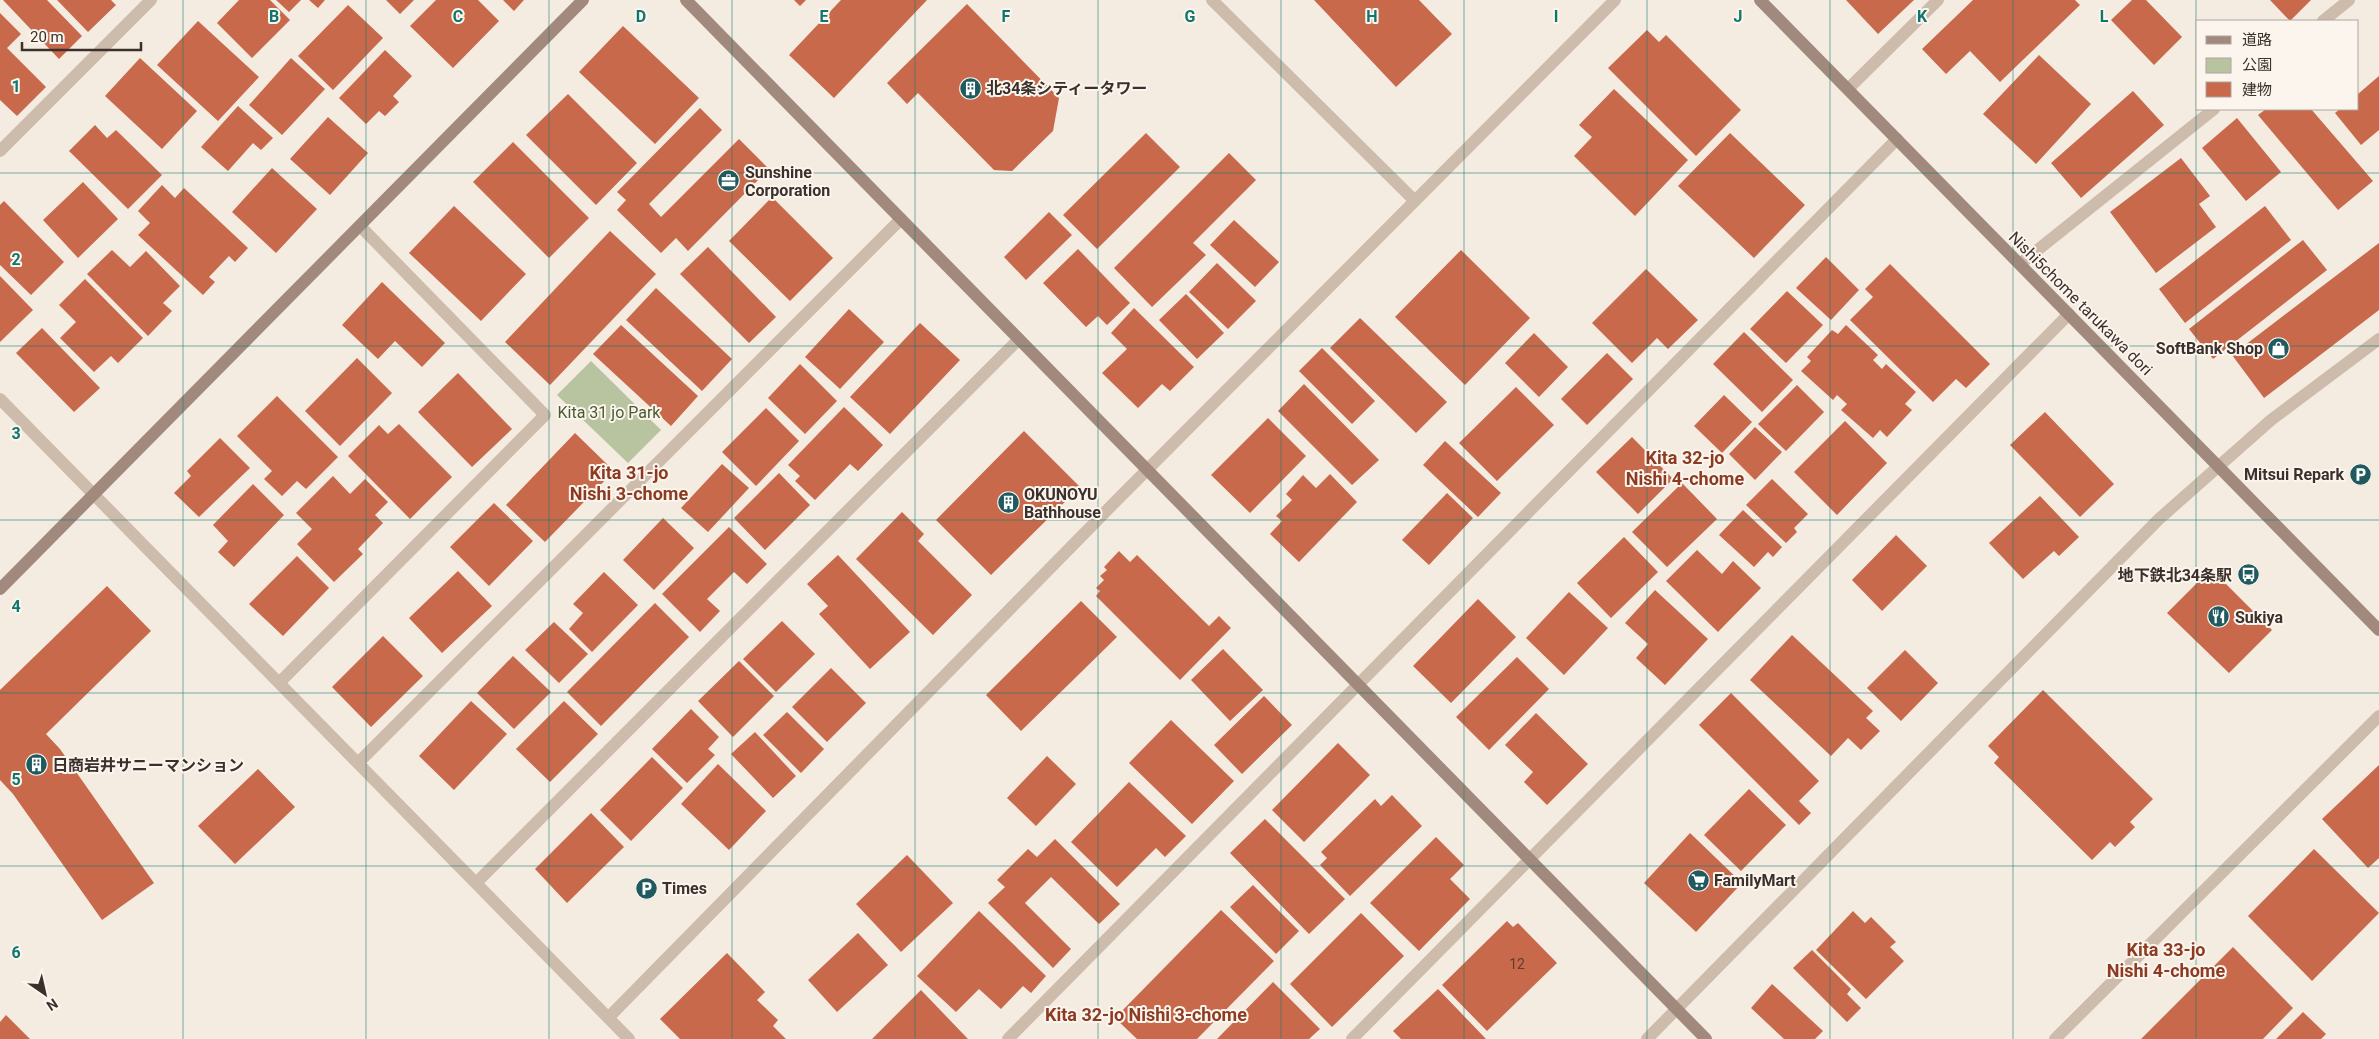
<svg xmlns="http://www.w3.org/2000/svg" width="2379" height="1039" font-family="Roboto,'Noto Sans JP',sans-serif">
<rect width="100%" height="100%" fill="#f4ebe1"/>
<!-- green -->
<path fill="#b8c4a0" d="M591,361L661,430L628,463L557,395Z"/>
<!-- building -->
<path fill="#c8694b" d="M3,0H47L82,36L59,59Z
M57,0H111L116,5L88,32Z
M239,0H270L290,20L252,58L217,23Z
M276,0H301L289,12Z
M309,0H325L318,8Z
M386,0H414L400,14Z
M436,0H478L499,21L453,68L410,26Z
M503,0H524L514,11Z
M794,0H806L800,6Z
M841,0H927L834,98L789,55Z
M1314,0H1419L1452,34L1396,87Z
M1846,0H1914L1878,34Z
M1973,0H2075L2080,5L2000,82L1970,51L1946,74L1922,49Z
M2132,0H2146L2182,37L2154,65L2111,20Z
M2270,0H2311L2290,21Z
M967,4L1059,98L1053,131L1012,171L994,170L918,93L907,104L887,83Z
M348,5L383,38L333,90L298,56Z
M0,13L21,34L7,48L46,87L17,116L0,100Z
M198,21L259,77L218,121L157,65Z
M623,26L699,98L655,144L579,72Z
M1647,30L1659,42L1666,35L1741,110L1696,156L1608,68Z
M385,50L412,76L393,96L399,102L385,116L379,111L366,124L339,98Z
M2039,55L2091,104L2036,164L1983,114Z
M140,58L197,111L162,149L105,96Z
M291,58L325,89L282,135L249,105Z
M2379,76V130L2361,145L2335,113L2340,109H2358V94Z
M1614,89L1688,160L1635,216L1574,156L1592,137L1579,125Z
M2133,91L2164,125L2081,198L2051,163Z
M568,94L637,163L596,205L526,135Z
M238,106L273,138L261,150L253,143L228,171L201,147Z
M700,108L722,130L649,204L661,217L739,139L769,169L688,251L676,238L661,253L617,210L626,200L617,192Z
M2266,109H2311L2373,181L2338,210L2258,115Z
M328,117L368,153L330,195L290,159Z
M2237,118L2281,172L2246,201L2202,148Z
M95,125L107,138L116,130L162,175L128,209L69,151Z
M1146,133L1180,167L1097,249L1063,215Z
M1730,133L1805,205L1754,258L1678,186Z
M513,142L589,218L549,258L473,182Z
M1229,153L1256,180L1193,243L1206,255L1152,307L1114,268Z
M2181,158L2210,196L2199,204L2216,227L2156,273L2110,212Z
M272,168L317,209L276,253L232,212Z
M83,182L118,219L78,258L43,220Z
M162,185L175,198L184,188L248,248L235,262L229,256L209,277L215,282L203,295L138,235L150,223L138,211Z
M772,197L833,258L790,301L729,241Z
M4,201L64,262L31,295L0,265V205Z
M454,206L526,274L481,321L409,253Z
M2265,206L2291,240L2185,323L2159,289Z
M1049,212L1072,235L1026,280L1004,257Z
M1234,220L1279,262L1255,287L1210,245Z
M610,231L656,274L550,385L505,342Z
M2303,240L2327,270L2213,359L2189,329Z
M2379,243V310L2264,398L2232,355Z
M708,247L776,317L749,343L680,274Z
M1078,249L1130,303L1107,325L1098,316L1086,327L1043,283Z
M112,250L130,267L146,251L180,286L163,303L172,311L148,336L87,274Z
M1461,250L1530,318L1465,385L1395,317Z
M1826,257L1859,290L1831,320L1796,288Z
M1217,263L1256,301L1228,329L1189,292Z
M1890,264L1990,364L1966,388L1956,379L1933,402L1850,320L1873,297L1865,289Z
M1646,269L1698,320L1668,349L1657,338L1632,363L1592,323Z
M0,276L33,310L0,342Z
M85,279L143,338L118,363L111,356L94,372L60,338L76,322L59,305Z
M382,282L445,343L422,367L395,341L378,359L342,325Z
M656,288L732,359L702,391L626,320Z
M1787,291L1823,325L1786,363L1750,329Z
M1186,294L1224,333L1197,359L1159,320Z
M1134,308L1194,367L1170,391L1162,384L1138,408L1102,373L1127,349L1111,333Z
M849,309L884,342L840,389L805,357Z
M1360,318L1447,402L1416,433L1330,348Z
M920,323L960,360L890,434L850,397Z
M621,325L698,396L671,426L593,354Z
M1846,325L1878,355L1873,360L1882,369L1886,364L1916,392L1905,404L1912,410L1887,437L1880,430L1873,438L1841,410L1847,404L1837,395L1833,400L1801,371L1811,361L1807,357L1832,330L1838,334Z
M42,328L100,388L74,412L16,353Z
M1744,332L1793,380L1762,412L1713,364Z
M1534,333L1568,367L1539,397L1505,363Z
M1322,348L1375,401L1352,424L1299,371Z
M1607,353L1633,379L1587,425L1561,399Z
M357,358L392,393L340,446L305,411Z
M800,364L837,401L805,434L768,398Z
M458,373L512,429L472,467L418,412Z
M1304,384L1379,460L1352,485L1278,411Z
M1797,385L1824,412L1786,451L1758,424Z
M1516,387L1554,425L1497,481L1459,443Z
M1724,395L1752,422L1722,453L1694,426Z
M277,396L338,457L306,489L297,481L282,496L264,479L272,471L237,436Z
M844,407L883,445L858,471L850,464L815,500L795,481L800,476L788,465Z
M766,408L799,441L756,486L722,452Z
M2045,412L2114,484L2080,517L2010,445Z
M1268,418L1306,456L1250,513L1211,475Z
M1845,421L1887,463L1837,515L1794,472Z
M399,424L452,477L410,519L348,456L379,425L388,434Z
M1755,427L1782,452L1755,480L1729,454Z
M1024,431L1080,487L991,575L936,520Z
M575,433L614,471L545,542L506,505Z
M1632,437L1673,479L1638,514L1596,472Z
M220,438L250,468L199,517L174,493L191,476L187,471Z
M1445,441L1501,493L1478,517L1423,465Z
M722,464L749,488L708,532L681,508Z
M779,473L810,505L765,550L734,518Z
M1330,474L1357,502L1299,562L1270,534L1282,521L1276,516L1292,500L1286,494L1303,475L1316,488Z
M333,476L350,494L365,479L388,502L375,515L383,523L358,549L363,554L334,582L297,544L312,529L296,513Z
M1772,479L1808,514L1794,528L1797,532L1786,543L1746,505Z
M1682,483L1717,519L1667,567L1632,532Z
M253,484L284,515L234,567L218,552L228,541L213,525Z
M1447,493L1473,518L1429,565L1402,540Z
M2040,496L2079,537L2059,556L2054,551L2023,579L1989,543Z
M494,503L533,541L489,586L450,547Z
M1743,510L1782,547L1773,557L1768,552L1754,567L1719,535Z
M902,512L924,534L918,541L972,595L933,635L856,559Z
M663,518L694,548L654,590L623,560Z
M729,527L767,564L747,584L734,572L707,599L720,611L700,632L662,594Z
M1896,535L1927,566L1882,611L1852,580Z
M1624,537L1658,572L1611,618L1577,583Z
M1697,550L1722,574L1733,561L1761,588L1718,632L1666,581Z
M1119,551L1130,562L1137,555L1209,626L1219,616L1231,628L1180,680L1096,596L1100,591L1096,588L1104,580L1100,576L1107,570L1104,567Z
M838,555L910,632L870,669L819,614L828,606L807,584Z
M297,556L329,588L283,636L249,604Z
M2211,569L2272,630L2229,673L2167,613Z
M458,571L492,606L442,653L409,618Z
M604,572L638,605L592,652L569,629L583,613L573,604Z
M107,586L151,631L46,734L60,749L154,883L102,920L13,794L0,780V690Z
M1655,590L1708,639L1665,685L1636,658L1648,644L1625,623Z
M1569,592L1608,628L1564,675L1526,638Z
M1478,599L1516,637L1451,703L1413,666Z
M1081,601L1117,637L1021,731L986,695Z
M655,603L689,637L601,726L567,692Z
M782,621L815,654L776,692L743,659Z
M554,622L588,654L559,683L525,650Z
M1792,635L1873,711L1866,718L1880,731L1861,750L1848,738L1831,756L1750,680Z
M383,636L423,676L371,727L332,687Z
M1223,649L1263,690L1230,721L1191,680Z
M1905,650L1938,683L1901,721L1867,688Z
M513,656L551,692L514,729L477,693Z
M1517,657L1549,689L1489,750L1456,717Z
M739,661L774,696L733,737L698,701Z
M831,668L866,703L827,742L792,707Z
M2043,690L2153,799L2130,822L2135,827L2115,847L2110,842L2092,860L1994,763L1999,757L1988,746Z
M1731,693L1819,781L1799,801L1811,813L1799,825L1699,725Z
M1264,696L1292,725L1242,774L1214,745Z
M471,701L507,734L454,790L419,756Z
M564,701L598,734L550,782L516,749Z
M691,709L719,737L708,749L715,755L687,783L652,749Z
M787,712L824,749L801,773L763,735Z
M1536,713L1588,764L1547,805L1524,782L1533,772L1505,745Z
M1171,720L1234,781L1192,824L1129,763Z
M755,732L796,776L773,798L731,754Z
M1338,743L1370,775L1304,842L1272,810Z
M1047,756L1076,784L1036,826L1007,798Z
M652,757L683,788L631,841L600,810Z
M718,764L766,811L729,850L681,804Z
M2379,765V858L2368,868L2322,819Z
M258,769L295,807L235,864L198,826Z
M1129,782L1186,836L1165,857L1156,848L1117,887L1071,842Z
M1749,789L1786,825L1741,871L1704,835Z
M1392,795L1422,826L1350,896L1320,865L1327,858L1321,852L1375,799L1381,806Z
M591,813L624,847L567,903L535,869Z
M1265,819L1345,899L1309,934L1230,853Z
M1690,833L1742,883L1696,932L1644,883Z
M1436,837L1464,865L1450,879L1470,899L1419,951L1370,903Z
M1055,839L1120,904L1099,924L1051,877L1025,903L1071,949L1053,968L988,903L1005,887L997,880L1028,849L1037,857Z
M2314,849L2379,913L2312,981L2248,916Z
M907,855L953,903L901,952L856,904Z
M1253,885L1299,931L1276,954L1230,907Z
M1221,910L1274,961L1197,1039H1137L1115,1018Z
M979,911L1046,976L1031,993L1023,986L1001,1009L979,989L956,1012L917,976Z
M1853,911L1865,923L1871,917L1896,942L1890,947L1904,961L1866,999L1816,950Z
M1361,913L1404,956L1332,1027L1290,984Z
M1507,921L1513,927L1518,923L1557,963L1487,1031L1442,985Z
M858,933L888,965L837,1012L808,980Z
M2233,947L2293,1008L2263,1039H2141Z
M1812,950L1851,989L1847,994L1861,1008L1847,1022L1793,968Z
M727,953L765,992L757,1000L778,1020L773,1026L786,1039H680L660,1019Z
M1273,982L1320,1029L1309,1039H1217Z
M1772,984L1823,1031L1815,1039H1784L1751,1008Z
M1438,989L1486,1039H1401L1393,1031Z
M921,990L968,1039H872Z
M2303,1012L2326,1034L2321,1039H2276Z
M6,1015L30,1039H0V1022Z"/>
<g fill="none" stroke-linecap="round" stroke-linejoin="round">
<!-- street -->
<path stroke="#cdbbac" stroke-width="12" d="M1212,0L1415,201
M2323,21L2349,0
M1848,89L1938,0
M0,151L151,0
M2020,264L2214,109
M0,399L629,1039
M279,683L545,415L360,226
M358,763L901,219
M476,883L1019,339
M608,1018L1122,495L1615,0
M1008,1039L1897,139
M1352,1039L2069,314
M1647,1039L2159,519L2271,420L2379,339
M2055,1039L2379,716"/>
<!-- secondary -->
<path stroke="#a18a7d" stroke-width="12" d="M686,0L1706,1039
M1760,0L2379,630
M0,589L583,0"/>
</g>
<!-- grid -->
<path fill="none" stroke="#0f766e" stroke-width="1" stroke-opacity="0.55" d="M183,0V1039M366,0V1039M549,0V1039M732,0V1039M915,0V1039M1098,0V1039M1281,0V1039M1464,0V1039M1647,0V1039M1830,0V1039M2013,0V1039M2196,0V1039M0,173H2379M0,346H2379M0,520H2379M0,693H2379M0,866H2379"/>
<!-- icons -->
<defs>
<symbol id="building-disc" viewBox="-11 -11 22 22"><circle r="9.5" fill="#1f5a5e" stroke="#fbf5ee"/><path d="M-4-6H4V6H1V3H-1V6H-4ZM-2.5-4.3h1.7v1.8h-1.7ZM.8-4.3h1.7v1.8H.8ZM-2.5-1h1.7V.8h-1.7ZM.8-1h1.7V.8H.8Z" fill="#fff"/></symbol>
<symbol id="office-disc" viewBox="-11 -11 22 22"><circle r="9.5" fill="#1f5a5e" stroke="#fbf5ee"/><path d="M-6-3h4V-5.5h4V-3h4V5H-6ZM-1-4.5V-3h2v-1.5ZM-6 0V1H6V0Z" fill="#fff"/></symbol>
<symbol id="shop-disc" viewBox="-11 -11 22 22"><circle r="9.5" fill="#1f5a5e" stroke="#fbf5ee"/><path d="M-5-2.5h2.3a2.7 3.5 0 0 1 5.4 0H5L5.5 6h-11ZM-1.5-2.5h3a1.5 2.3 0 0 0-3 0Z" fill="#fff"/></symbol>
<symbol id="parking-disc" viewBox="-11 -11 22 22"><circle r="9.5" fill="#1f5a5e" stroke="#fbf5ee"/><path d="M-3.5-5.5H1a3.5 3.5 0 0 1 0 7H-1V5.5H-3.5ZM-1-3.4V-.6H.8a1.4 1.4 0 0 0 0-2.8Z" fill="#fff"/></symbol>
<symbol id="bus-disc" viewBox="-11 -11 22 22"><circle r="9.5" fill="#1f5a5e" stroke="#fbf5ee"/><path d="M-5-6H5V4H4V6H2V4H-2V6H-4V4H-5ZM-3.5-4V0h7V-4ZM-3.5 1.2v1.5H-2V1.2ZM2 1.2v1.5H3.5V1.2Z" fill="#fff"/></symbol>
<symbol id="restaurant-disc" viewBox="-11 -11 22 22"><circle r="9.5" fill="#1f5a5e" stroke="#fbf5ee"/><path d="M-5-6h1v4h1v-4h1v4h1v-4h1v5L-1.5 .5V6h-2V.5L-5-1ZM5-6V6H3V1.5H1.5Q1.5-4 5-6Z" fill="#fff"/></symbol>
<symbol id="supermarket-disc" viewBox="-11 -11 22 22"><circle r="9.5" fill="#1f5a5e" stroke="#fbf5ee"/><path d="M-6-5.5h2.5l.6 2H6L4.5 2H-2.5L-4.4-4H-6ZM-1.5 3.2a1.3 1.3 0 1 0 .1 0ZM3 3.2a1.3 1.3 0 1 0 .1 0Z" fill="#fff"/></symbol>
</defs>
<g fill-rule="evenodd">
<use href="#building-disc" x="958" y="76" width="25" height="25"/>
<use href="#office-disc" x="716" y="168" width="25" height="25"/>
<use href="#shop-disc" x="2266" y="336" width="25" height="25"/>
<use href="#parking-disc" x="2348" y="462" width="25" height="25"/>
<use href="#building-disc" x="996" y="490" width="25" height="25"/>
<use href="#bus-disc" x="2236" y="562" width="25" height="25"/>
<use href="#restaurant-disc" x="2206" y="604" width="25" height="25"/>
<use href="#building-disc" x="24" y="752" width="25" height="25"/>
<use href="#supermarket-disc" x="1686" y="868" width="25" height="25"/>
<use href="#parking-disc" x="634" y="876" width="25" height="25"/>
</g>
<g text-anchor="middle" stroke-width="4" stroke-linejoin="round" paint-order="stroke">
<!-- number labels -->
<g font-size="14" fill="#5e3e33">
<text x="1517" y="969">12</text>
</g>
<!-- poi labels -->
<g font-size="16" font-weight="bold" fill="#3b302b" stroke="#fbf5ee" text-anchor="start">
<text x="986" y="94">北34条シティータワー</text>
<text x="745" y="178">Sunshine<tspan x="745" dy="18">Corporation</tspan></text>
<text x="2263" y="354" text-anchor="end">SoftBank Shop</text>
<text x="2344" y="480" text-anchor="end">Mitsui Repark</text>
<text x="1024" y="500">OKUNOYU<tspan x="1024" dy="18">Bathhouse</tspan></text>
<text x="2232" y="581" text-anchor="end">地下鉄北34条駅</text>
<text x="2235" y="623">Sukiya</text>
<text x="52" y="771">日商岩井サニーマンション</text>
<text x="1714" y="886">FamilyMart</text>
<text x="662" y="894">Times</text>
</g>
<!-- street labels -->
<g font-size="16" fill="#3b302b" stroke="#fbf5ee">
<text transform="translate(2081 303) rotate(45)" y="6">Nishi5chome tarukawa dori</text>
</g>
<!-- park labels -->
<g font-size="16" fill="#4a5a2e" stroke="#fbf5ee">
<text x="609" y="418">Kita 31 jo Park</text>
</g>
<!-- neighbourhood labels -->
<g font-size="18" font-weight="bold" fill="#8c3b22" stroke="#fbf5ee">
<text x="1685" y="464">Kita 32-jo<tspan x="1685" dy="21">Nishi 4-chome</tspan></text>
<text x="629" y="479">Kita 31-jo<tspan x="629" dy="21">Nishi 3-chome</tspan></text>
<text x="2166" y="956">Kita 33-jo<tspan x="2166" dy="21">Nishi 4-chome</tspan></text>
<text x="1146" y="1021">Kita 32-jo Nishi 3-chome</text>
</g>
</g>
<g font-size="16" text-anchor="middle" font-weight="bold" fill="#0f766e" stroke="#fbf5ee" stroke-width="4" stroke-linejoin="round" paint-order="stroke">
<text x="274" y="22">B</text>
<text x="458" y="22">C</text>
<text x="641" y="22">D</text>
<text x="824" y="22">E</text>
<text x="1006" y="22">F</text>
<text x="1190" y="22">G</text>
<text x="1372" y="22">H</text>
<text x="1556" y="22">I</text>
<text x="1738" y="22">J</text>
<text x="1922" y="22">K</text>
<text x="2104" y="22">L</text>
<text x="16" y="92">1</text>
<text x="16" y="265">2</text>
<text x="16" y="439">3</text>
<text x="16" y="612">4</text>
<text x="16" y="785">5</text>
<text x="16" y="958">6</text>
</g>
<!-- legend -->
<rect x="2196" y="20" width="162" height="90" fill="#fbf5ee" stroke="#aea6a0"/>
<rect x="2206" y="36" width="25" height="8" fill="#a18a7d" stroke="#aea6a0"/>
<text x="2242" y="45" font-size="15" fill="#3b302b">道路</text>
<rect x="2206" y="58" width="25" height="15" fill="#b8c4a0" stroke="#aea6a0"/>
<text x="2242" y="70" font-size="15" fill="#3b302b">公園</text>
<rect x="2206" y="82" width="25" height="15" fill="#c8694b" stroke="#aea6a0"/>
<text x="2242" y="95" font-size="15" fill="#3b302b">建物</text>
<!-- north arrow -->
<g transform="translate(45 994) rotate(146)" stroke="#fbf5ee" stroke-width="4" paint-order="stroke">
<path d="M0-4L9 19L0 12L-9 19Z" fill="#3b302b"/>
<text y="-8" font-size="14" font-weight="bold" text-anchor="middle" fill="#3b302b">N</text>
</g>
<!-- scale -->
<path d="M22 42v8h119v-8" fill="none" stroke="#3b302b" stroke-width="2.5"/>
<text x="30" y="42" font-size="15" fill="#3b302b" stroke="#fbf5ee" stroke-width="4" paint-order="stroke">20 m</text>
</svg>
